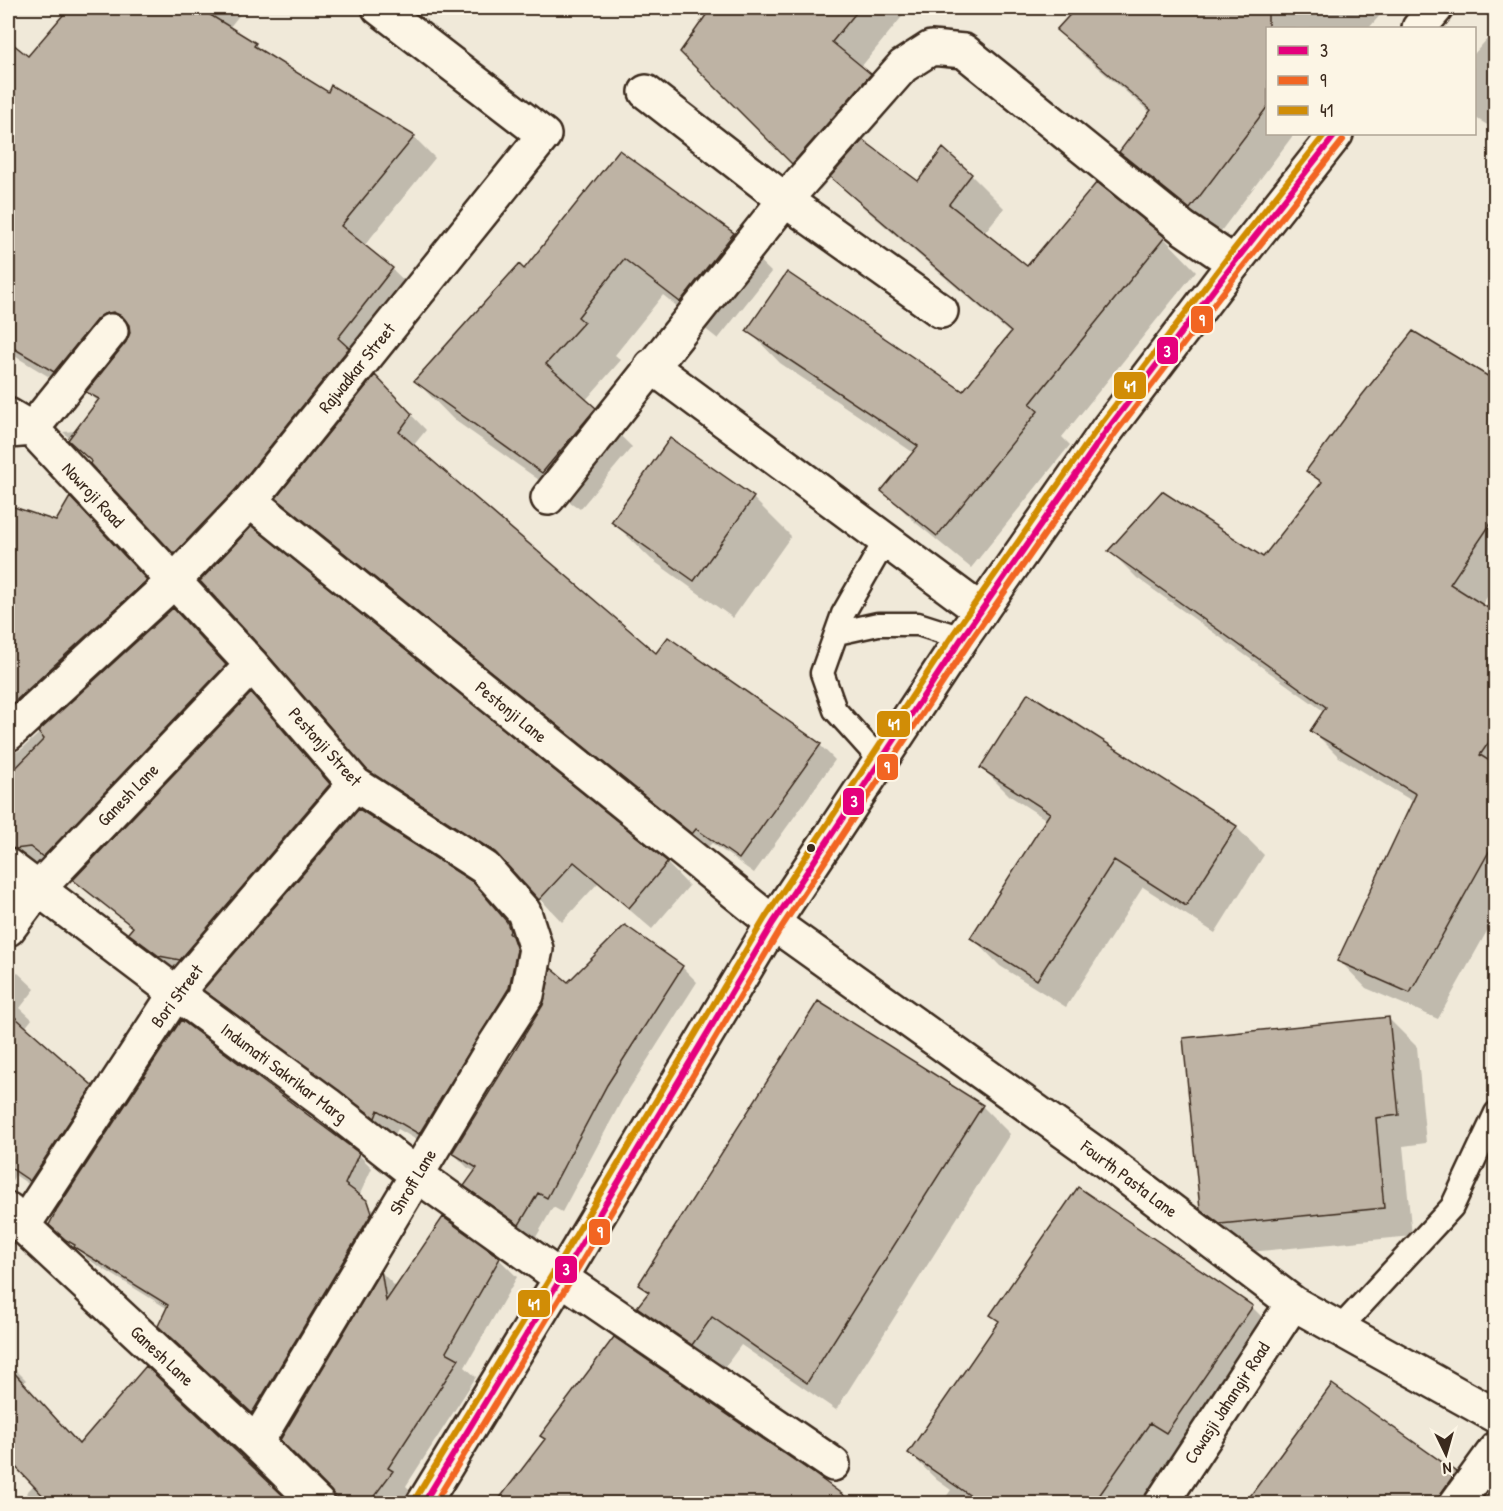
<svg xmlns="http://www.w3.org/2000/svg" width="1503" height="1511" font-family="'Patrick Hand',sans-serif">
<rect width="100%" height="100%" fill="#f0e9d9"/>
<filter id="ink" filterUnits="userSpaceOnUse"><feTurbulence type="fractalNoise" baseFrequency=".0167" numOctaves="2"/><feDisplacementMap in="SourceGraphic" scale="12" xChannelSelector="R" yChannelSelector="G"/><feConvolveMatrix kernelMatrix="1 2 1 2 8 2 1 2 1" color-interpolation-filters="sRGB"/></filter>
<g filter="url(#ink)">
<!-- shadow -->
<path fill="#0003" d="M71,8H245L229,28L255,44L265,54L328,94L414,137L435,158L364,246L392,269L414,290L197,574L93,462L63,432L132,426L110,413L88,392L127,343L131,334L126,335L76,393L8,352V158L57,183L70,164L8,116V42L28,58Z
M713,8H909L861,67L897,102L863,141L918,183L971,175L1004,208L984,233L1027,268L1164,238L1196,271L1062,437L1070,445L971,568L916,523L883,491L914,453L780,363L748,330L963,393L1011,334L865,209L832,176L820,190L682,51Z
M1078,8H1386L1369,28H1268V134H1294L1218,235L1148,179L1121,152L1151,113L1085,57L1058,30Z
M1496,29V130L1474,117V54Z
M619,152L733,235L771,272L718,339L663,295L615,355L621,360L585,401L632,447L580,509L453,419L416,381L525,271Z
M375,378L426,430L413,446L656,655L820,745L835,760L754,873L712,843L708,847L293,513L278,498Z
M1496,383V584L1481,606L1496,615V915L1438,1019L1366,988L1339,960L1414,802L1339,757L1312,730L1325,712L1137,578L1110,551L1264,559L1322,484L1308,471Z
M671,440L753,498L791,536L733,618L651,559L613,522Z
M8,511L12,515L56,523L87,517L164,599L8,746V623L10,621L8,619Z
M252,528L667,863L689,886L652,929L598,883L562,922L514,871L392,792L369,769Z
M173,610L243,683L42,865L15,856L8,866V754H12L22,749Z
M251,695L342,798L193,972L173,969L143,946L130,933L134,929L88,893L75,880Z
M982,768L1236,827L1264,855L1215,933L1143,887L1066,1007L1000,966L972,937L1047,820L1010,796Z
M482,895L511,928L513,927L531,957L439,1153L398,1129L394,1136L225,1009L205,990Z
M8,965L17,972L35,989L20,1008L32,1019L25,1028L109,1105L48,1197L15,1175L8,1188Z
M682,967L697,982L622,1100L562,1212L553,1207L535,1239L481,1201L466,1186L476,1172L468,1168L453,1153L568,984Z
M1389,1019L1417,1047L1426,1143L1403,1146L1412,1236L1250,1252L1230,1237L1202,1208Z
M982,1106L1010,1134L836,1410L741,1345L721,1372L667,1335L639,1307L649,1294L640,1285Z
M358,1154L372,1168L359,1196L381,1216L258,1418L171,1337L168,1309L89,1260L65,1238Z
M499,1259L517,1277L465,1367L476,1377L406,1486L410,1490L400,1504H338L337,1498L333,1490L282,1440L382,1273L397,1288Z
M1252,1307L1280,1335L1179,1450L1141,1504H941L951,1490L937,1480L909,1453L1000,1323L992,1314Z
M8,1362L26,1380L23,1383L80,1446L146,1368L288,1504H35L26,1493L34,1485L8,1456Z
M1332,1386L1455,1473L1480,1498L1476,1504H1247Z
M546,1440L812,1474L852,1504H498Z
M1492,1489L1496,1491V1504H1481Z"/>
<!-- building -->
<path fill="#beb3a4" stroke="#3b2a1e" stroke-width="1.5" d="M69,8H199L256,43L254,46L328,92L331,85L415,136L341,226L393,268L338,338L349,348L236,489L174,554L90,464L91,461L68,440L99,399L86,392L126,342L130,333L129,325L123,317L113,312L104,314L97,319L54,372L8,345V40L28,56Z
M711,8H860L832,42L871,74L792,164L680,52Z
M1076,8H1268V106L1190,209L1119,152L1151,110L1056,30Z
M863,140L918,181L943,148L972,174L949,204L1027,266L1097,182L1165,237L1030,404L1038,411L937,536L881,491L918,446L746,331L787,272L963,391L1011,332L830,177Z
M619,150L734,233L680,302L624,259L578,317L584,322L546,364L596,408L542,473L414,381L519,264L524,269Z
M1413,331L1496,381V516L1450,584L1496,613V732L1480,755L1496,765V839L1410,993L1337,961L1416,794L1310,731L1326,707L1108,551L1162,491L1263,557L1322,482L1306,471L1359,399Z
M375,375L412,414L399,432L656,653L668,637L821,744L739,859L696,829L692,834L276,498Z
M670,438L754,497L694,581L611,522Z
M70,497L147,580L12,704L8,699V505L56,521Z
M252,526L668,862L629,908L574,862L539,900L495,852L367,770L266,653L200,581Z
M173,608L226,665L43,857L30,847L15,849L8,848V776L44,739L38,732Z
M251,693L330,784L180,960L159,956L128,933L133,927L73,880Z
M1028,693L1237,826L1186,906L1114,860L1037,980L970,938L1050,813L980,768Z
M359,809L473,882L507,922L510,931L509,933L512,936L517,950L509,988L419,1134L378,1110L375,1118L203,990Z
M625,925L683,966L607,1085L547,1198L538,1193L519,1225L464,1186L477,1168L452,1153L543,1005L551,968L568,982Z
M818,1001L983,1105L807,1383L712,1317L692,1345L637,1307L649,1292L638,1285Z
M8,1011L93,1086L30,1181L8,1166Z
M1389,1017L1399,1115L1376,1118L1384,1208L1220,1224L1200,1209L1183,1038Z
M181,1020L359,1153L345,1184L368,1201L372,1213L252,1413L158,1326L168,1305L74,1247L75,1245L66,1240L49,1225L57,1209Z
M1078,1187L1253,1306L1166,1433L1150,1423L1094,1503H981L908,1453L999,1321L990,1315Z
M443,1217L500,1258L446,1352L459,1359L388,1468L393,1471L369,1503H336V1498L331,1491L280,1440L381,1270L386,1301Z
M614,1337L813,1473L854,1503H496L545,1439L540,1436Z
M8,1366L79,1444L146,1366L291,1503H50L8,1459Z
M1332,1384L1456,1472L1441,1493L1438,1503H1245Z"/>
<g fill="none" stroke-linecap="round" stroke-linejoin="round">
<defs>
<path id="service" d="M837,633L878,624H918L962,638
M881,761L835,710L822,673L843,614L886,539
M1339,1329L1452,1207L1496,1113"/>
<path id="minor" d="M646,92L785,200L941,311
M651,366L981,611
M8,415L32,429L252,665L355,784L485,868L524,912L536,949L527,995L494,1046L256,1443
M9,431L32,429L111,331
M548,498L785,200L903,66L931,48L964,51L1183,228L1234,263
M250,501L773,923L1107,1162L1293,1303L1496,1416
M8,734L174,581L250,501L544,135L379,8
M8,866L176,993L327,1104L417,1175L561,1278L833,1464
M8,929L38,889L252,665
M9,1210L23,1226L256,1443L318,1504
M23,1226L176,993L355,784
M1161,1504L1293,1303
M1456,1504L1496,1449"/>
<path id="secondary" d="M1419,28L1436,8
M423,1504L561,1278L773,923L962,638L1107,430L1234,263L1336,134"/>
</defs>
<!-- service casing -->
<use href="#service" stroke="#3b2a1e" stroke-width="27"/>
<!-- minor casing -->
<use href="#minor" stroke="#3b2a1e" stroke-width="38"/>
<!-- secondary casing -->
<use href="#secondary" stroke="#3b2a1e" stroke-width="38"/>
<!-- service -->
<use href="#service" stroke="#fcf5e5" stroke-width="22"/>
<!-- minor -->
<use href="#minor" stroke="#fcf5e5" stroke-width="33"/>
<!-- secondary -->
<use href="#secondary" stroke="#fcf5e5" stroke-width="33"/>
<defs>
<path id="bus-1" d="M423,1504L561,1278L773,923L962,638L1107,430L1234,263L1336,134"/>
<path id="bus-2" d="M434,1504L569,1283L781,928L969,643L1114,435L1241,269L1343,140"/>
<path id="bus-3" d="M415,1499L553,1273L765,918L954,633L1100,425L1227,258L1325,134"/>
</defs>
<!-- bus-1 casing -->
<use href="#bus-1" stroke="#fcf5e5" stroke-width="10"/>
<!-- bus-2 casing -->
<use href="#bus-2" stroke="#fcf5e5" stroke-width="10"/>
<!-- bus-3 casing -->
<use href="#bus-3" stroke="#fcf5e5" stroke-width="10"/>
<!-- bus-1 -->
<use href="#bus-1" stroke="#e5007d" stroke-width="6"/>
<!-- bus-2 -->
<use href="#bus-2" stroke="#f26522" stroke-width="6"/>
<!-- bus-3 -->
<use href="#bus-3" stroke="#d18d06" stroke-width="6"/>
</g>
</g>
<!-- markers -->
<circle fill="#3b2a1e" stroke="#fcf5e5" stroke-width="2" cx="811" cy="848" r="5"/>
<g text-anchor="middle" stroke-width="6" stroke-linejoin="round" paint-order="stroke">
<!-- street labels -->
<g font-size="18" fill="#3b2a1e" stroke="#fcf5e5">
<text transform="translate(357 368) rotate(-51)" y="6">Rajwadkar Street</text>
<text transform="translate(93 495) rotate(47)" y="6">Nowroji Road</text>
<text transform="translate(511 712) rotate(39)" y="6">Pestonji Lane</text>
<text transform="translate(325 747) rotate(48)" y="6">Pestonji Street</text>
<text transform="translate(128 795) rotate(-46)" y="6">Ganesh Lane</text>
<text transform="translate(177 996) rotate(-53)" y="6">Bori Street</text>
<text transform="translate(284 1073) rotate(37)" y="6">Indumati Sakrikar Marg</text>
<text transform="translate(1129 1179) rotate(37)" y="6">Fourth Pasta Lane</text>
<text transform="translate(413 1182) rotate(-59)" y="6">Shroff Lane</text>
<text transform="translate(162 1356) rotate(43)" y="6">Ganesh Lane</text>
<text transform="translate(1227 1403) rotate(-57)" y="6">Cowasji Jahangir Road</text>
</g>
</g>
<g stroke="#fcf5e5" stroke-width="2">
<rect x="1190" y="305" width="24" height="29" rx="6" fill="#f26522"/>
<rect x="1156" y="336" width="23" height="29" rx="6" fill="#e5007d"/>
<rect x="1113" y="371" width="34" height="29" rx="6" fill="#d18d06"/>
<rect x="876" y="710" width="35" height="28" rx="6" fill="#d18d06"/>
<rect x="876" y="753" width="23" height="28" rx="6" fill="#f26522"/>
<rect x="842" y="787" width="23" height="29" rx="6" fill="#e5007d"/>
<rect x="588" y="1218" width="23" height="28" rx="6" fill="#f26522"/>
<rect x="554" y="1255" width="24" height="29" rx="6" fill="#e5007d"/>
<rect x="517" y="1289" width="34" height="29" rx="6" fill="#d18d06"/>
</g>
<g font-size="16" text-anchor="middle" font-weight="bold" fill="#fff">
<text x="1202" y="326">9</text>
<text x="1167" y="357">3</text>
<text x="1130" y="392">41</text>
<text x="894" y="730">41</text>
<text x="887" y="773">9</text>
<text x="854" y="807">3</text>
<text x="600" y="1238">9</text>
<text x="566" y="1275">3</text>
<text x="534" y="1310">41</text>
</g>
<!-- margin -->
<rect width="1503" height="1511" fill="none" stroke="#fcf5e5" stroke-width="30"/>
<rect x="15" y="15" width="1473" height="1481" fill="none" stroke="#3b2a1e" stroke-width="2" filter="url(#ink)"/>
<!-- legend -->
<rect x="1266" y="27" width="210" height="108" fill="#fcf5e5" stroke="#afa495" stroke-width="1.5"/>
<rect x="1278" y="46" width="30" height="9" fill="#e5007d" stroke="#afa495" stroke-width="1.5"/>
<text x="1320" y="57" font-size="18" fill="#3b2a1e">3</text>
<rect x="1278" y="76" width="30" height="9" fill="#f26522" stroke="#afa495" stroke-width="1.5"/>
<text x="1320" y="87" font-size="18" fill="#3b2a1e">9</text>
<rect x="1278" y="106" width="30" height="9" fill="#d18d06" stroke="#afa495" stroke-width="1.5"/>
<text x="1320" y="117" font-size="18" fill="#3b2a1e">41</text>
<!-- north arrow -->
<g transform="translate(1446 1454) rotate(175)" stroke="#fcf5e5" stroke-width="4.5" paint-order="stroke">
<path d="M0-4.5L10 22L0 15L-10 22Z" fill="#3b2a1e"/>
<text y="-9" font-size="16" font-weight="bold" text-anchor="middle" fill="#3b2a1e">N</text>
</g>
</svg>
